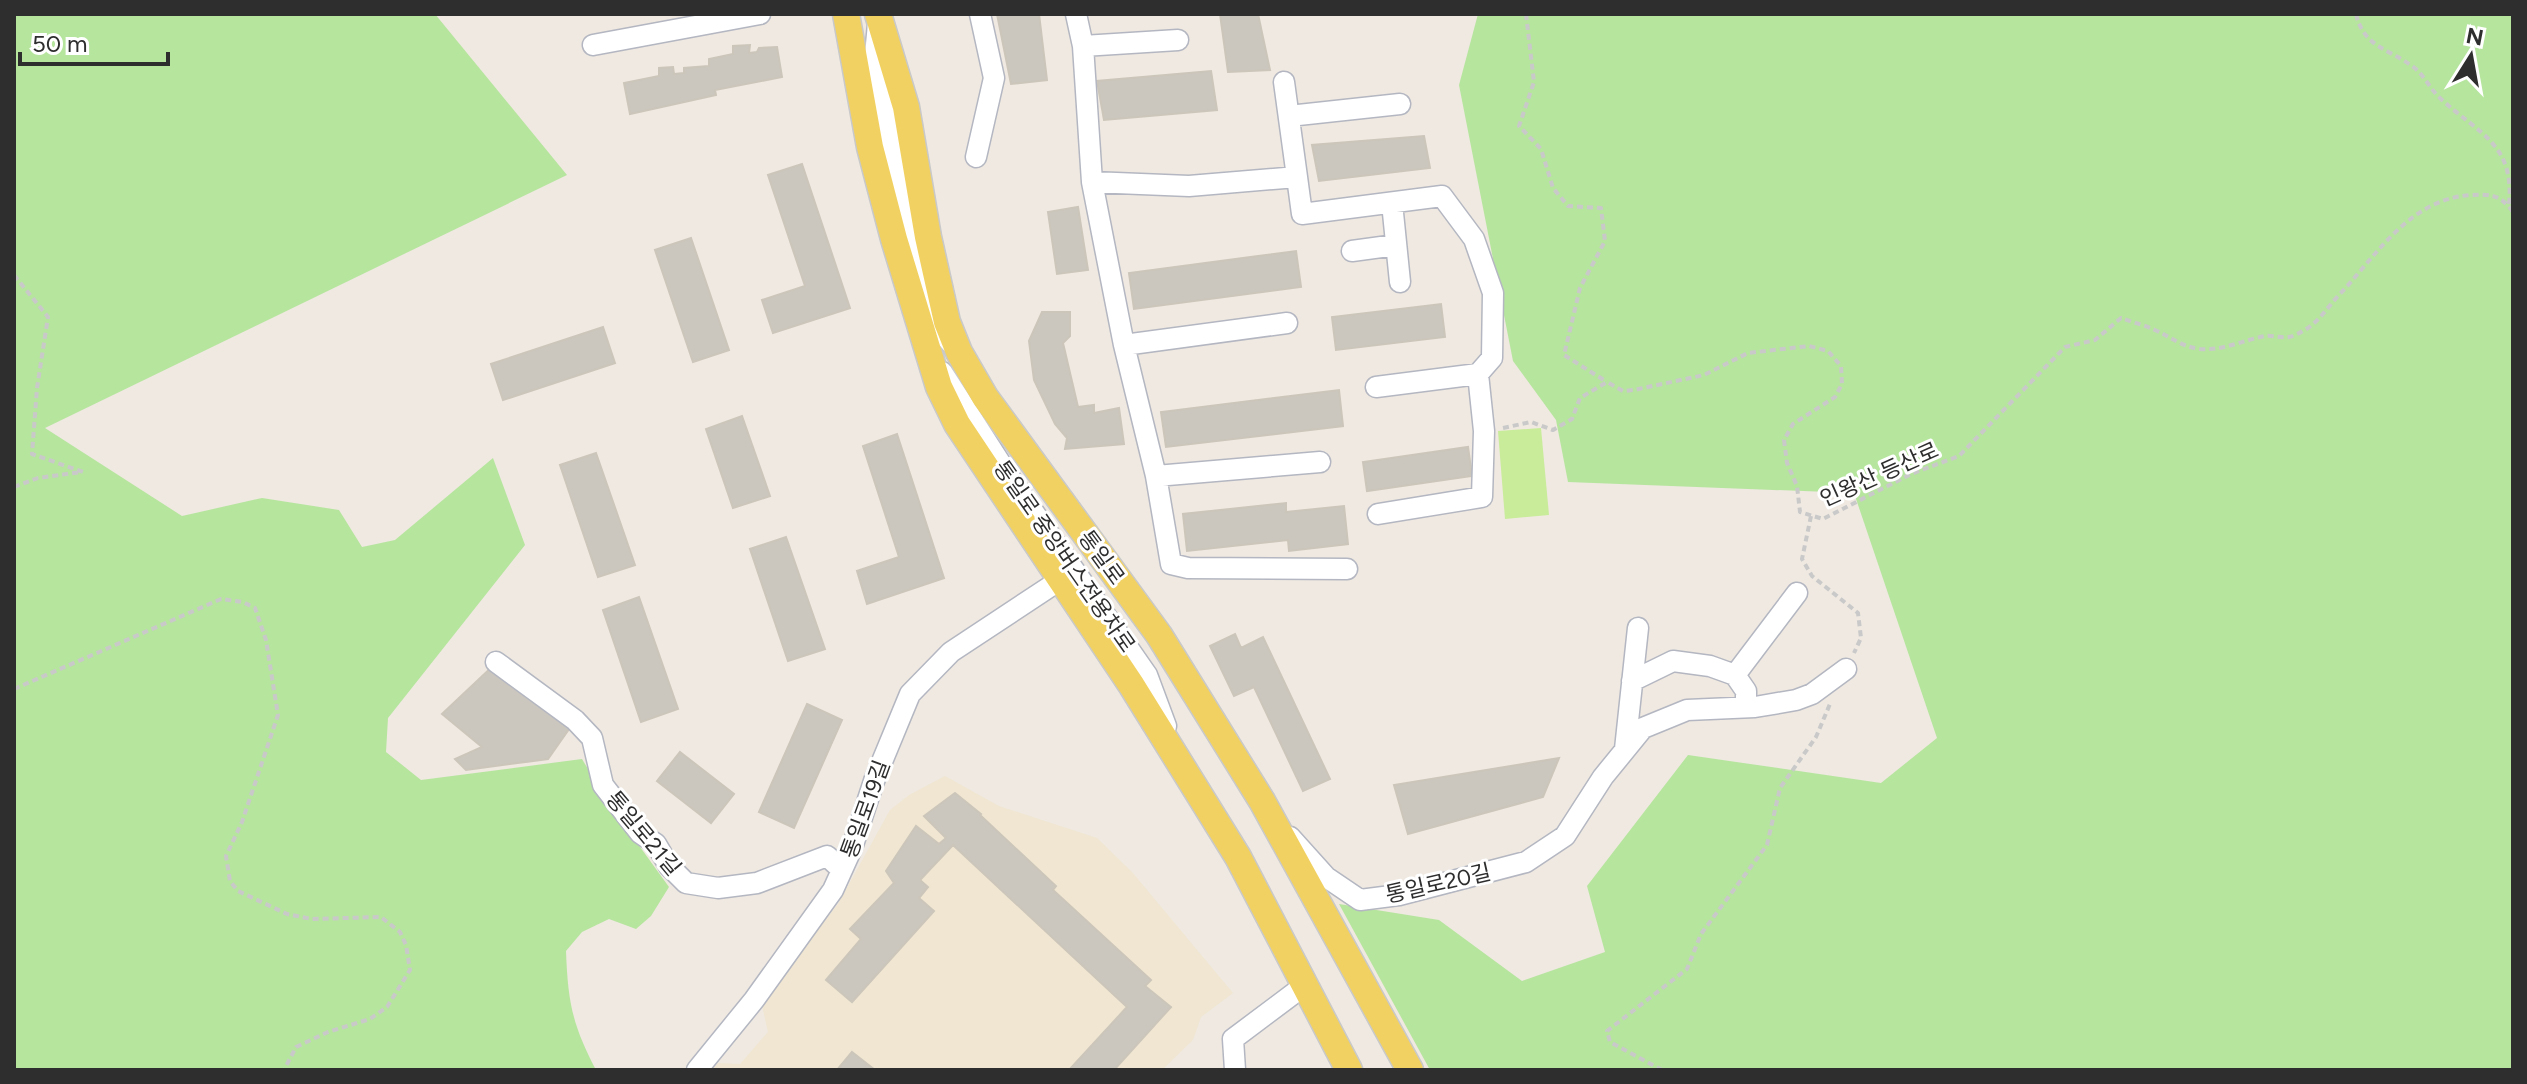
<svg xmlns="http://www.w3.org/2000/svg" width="2527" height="1084" font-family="Figtree,'Noto Sans KR',sans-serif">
<rect width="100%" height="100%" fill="#efe9e1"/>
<!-- education -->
<path fill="#f0e6d1" d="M945,776L999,806L1097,838L1132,872L1233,993L1201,1017L1193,1040L1162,1070H712L718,1063L740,1064L768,1032L761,1001L838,904L890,810L909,795Z"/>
<!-- green -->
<path fill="#b6e59e" d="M14,14H435L567,175L45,428L182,516L262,498L339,510L362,547L395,540L493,458L525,545L388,718L386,752L421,780L582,759L609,804L669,887L651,916L636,929L609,919L582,932L566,951C568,1002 572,1024 596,1070H14Z
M1478,14H2513V1070H1430L1339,904L1439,920L1522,981L1605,952L1587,886L1688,755L1881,783L1937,738L1854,493L1568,482L1556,420L1513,361L1459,85Z"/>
<!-- pitch -->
<path fill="#c9ec9a" d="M1541,428L1549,515L1505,519L1498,431Z"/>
<!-- building -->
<path fill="#cbc7bf" stroke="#cbc5ba" stroke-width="2" d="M997,14H1039L1047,80L1011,84Z
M1220,14H1258L1270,70L1228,72Z
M750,45L749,53L757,52L759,48L777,47L782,77L715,90L716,95L630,114L624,83L659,76V68L673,67L674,74L684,73V68L709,66V59L733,54V46Z
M1211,71L1217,110L1104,120L1097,81Z
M1424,136L1430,168L1319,181L1312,145Z
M802,164L850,308L773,333L762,300L805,286L768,175Z
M1078,207L1088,270L1057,274L1048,212Z
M691,238L729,350L693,362L655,250Z
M1296,251L1301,287L1134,309L1129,273Z
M1441,304L1445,337L1336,350L1332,317Z
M1042,312H1070V336L1063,343L1078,407L1094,405V413L1119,408L1124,444L1065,449L1067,438L1055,424L1034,380L1029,341Z
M603,327L615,363L503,400L491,364Z
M1339,390L1343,426L1166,447L1161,412Z
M742,416L770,496L733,508L706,429Z
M897,434L944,578L867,604L857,571L899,557L863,446Z
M1468,447L1472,476L1367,491L1363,462Z
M596,453L635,565L598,577L560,465Z
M1286,503V512L1344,506L1348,544L1289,551L1288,540L1187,551L1183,514Z
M786,537L825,649L788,661L750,549Z
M639,597L678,709L641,722L603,610Z
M1235,634L1241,648L1263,637L1330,779L1303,791L1254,687L1234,696L1210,646Z
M495,664L574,722L548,759L466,770L455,759L482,747L442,714Z
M807,704L842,720L794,828L759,812Z
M680,752L734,794L711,823L657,781Z
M1559,758L1543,797L1408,834L1394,785Z
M955,793L981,814L980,815L1056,886L1053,890L1151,980L1145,986L1171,1007L1114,1070H1069L1127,1007L953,845L920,880L928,887L919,898L934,911L852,1002L826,980L861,939L850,929L894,883L886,871L916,826L939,844L946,838L924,816Z
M852,1052L875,1070H837Z"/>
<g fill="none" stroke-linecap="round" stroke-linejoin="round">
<defs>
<path id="minor" d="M1076,14L1083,46L1092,182L1124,345L1156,476L1171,564L1188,568L1347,569
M878,24L875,55L904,209L923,291L934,324L951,343
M593,45L760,14
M1083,46L1178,40
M1284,82L1297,177
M1289,116L1400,104
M976,157L994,78L980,14
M1092,182L1189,186L1297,177L1302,214L1442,196L1474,239L1493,293L1492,358L1478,374L1484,431L1482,497L1378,514
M1392,203L1400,282
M1352,251L1396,245
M1124,345L1287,323
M942,372L1010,478L1147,675L1166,726
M1376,387L1478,374
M1156,476L1320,462
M496,662L575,720L592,738L603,785L640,833L656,844L669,866L686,883L718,888L757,883L827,856L842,870
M1735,675L1797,593
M1632,681L1673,661L1710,666L1735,675L1746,691V707
M1625,749L1638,628
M1290,837L1326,877L1360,900L1399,895L1526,862L1565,836L1603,777L1643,728L1687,710L1755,707L1796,700L1812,694L1846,669
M697,1070L754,1000L833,890L852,848L874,781L910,694L951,652L1060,580
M1235,1070L1233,1039L1305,985"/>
<path id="major" d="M846,14L870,147L894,239L939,387L957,424L1132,686L1238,857L1349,1070
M878,14L906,107L928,237L947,322L959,352L985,397L1159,635L1262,801L1410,1070"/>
</defs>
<!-- minor casing -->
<use href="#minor" stroke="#b4b7c1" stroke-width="23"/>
<!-- major casing -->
<use href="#major" stroke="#c9c9c9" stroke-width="29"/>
<!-- path -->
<path stroke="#c9c9c9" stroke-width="4" stroke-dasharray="6 4" stroke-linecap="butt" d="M1526,14L1534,82L1519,126L1541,149L1553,188L1568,206L1601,208L1605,241L1580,288L1564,355L1607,382
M2356,14C2364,47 2387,48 2412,66C2424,74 2429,88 2440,98C2477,133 2515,143 2509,204
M14,275L48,317L37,388L32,454L83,472
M1503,428L1531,422L1553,430L1572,419L1580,398L1607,382L1623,391L1634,390L1704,375L1748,353L1809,346L1828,351L1841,366L1842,384L1835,397L1793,424L1784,440L1787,463L1797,486L1800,512L1823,519L1911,474L1959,456L2065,347L2095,340L2121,318C2132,322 2144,325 2155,330C2171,337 2182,347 2200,349C2222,351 2244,340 2265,336C2275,335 2286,340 2295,335C2318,325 2323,312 2339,295C2377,255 2409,199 2471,195C2491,194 2501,195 2513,212
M14,487L38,478L81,472
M1811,516L1802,559L1812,576L1858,613L1861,638L1854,653
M14,689L221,599L243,602L255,608L266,640L278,715L242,822L226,856L230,881L238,891L287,914L312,919L381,917L400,932L406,945L410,970L387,1007L370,1019L328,1032L296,1047L284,1070
M1662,1070L1610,1042L1607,1031L1687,969L1701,934L1767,845L1780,788L1816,737L1830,704"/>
<!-- minor -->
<use href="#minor" stroke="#fff" stroke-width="20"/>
<!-- major -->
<use href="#major" stroke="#f2d163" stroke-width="26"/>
</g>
<g text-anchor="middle" stroke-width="6" stroke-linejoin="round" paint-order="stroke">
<!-- street labels -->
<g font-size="22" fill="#2e2e2e" stroke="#fff">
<text transform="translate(1879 474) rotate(-24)" y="8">인왕산 등산로</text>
<text transform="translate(1065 556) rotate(55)" y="8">통일로 중앙버스전용차로</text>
<text transform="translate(1102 557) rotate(54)" y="8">통일로</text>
<text transform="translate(865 809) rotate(-70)" y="8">통일로19길</text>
<text transform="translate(644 833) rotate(50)" y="8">통일로21길</text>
<text transform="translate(1438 883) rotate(-13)" y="8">통일로20길</text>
</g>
</g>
<!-- border -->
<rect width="2527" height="1084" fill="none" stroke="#2e2e2e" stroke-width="32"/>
<!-- north arrow -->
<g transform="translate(2471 56) rotate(11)" stroke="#ffffff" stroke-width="6" paint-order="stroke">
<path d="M0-6L14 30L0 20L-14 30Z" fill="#2e2e2e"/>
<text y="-12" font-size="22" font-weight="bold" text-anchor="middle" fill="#2e2e2e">N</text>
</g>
<!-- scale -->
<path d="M20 52v12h148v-12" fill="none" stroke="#2e2e2e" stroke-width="4"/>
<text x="32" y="52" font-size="24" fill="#2e2e2e" stroke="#ffffff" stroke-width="6" paint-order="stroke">50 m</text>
</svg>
